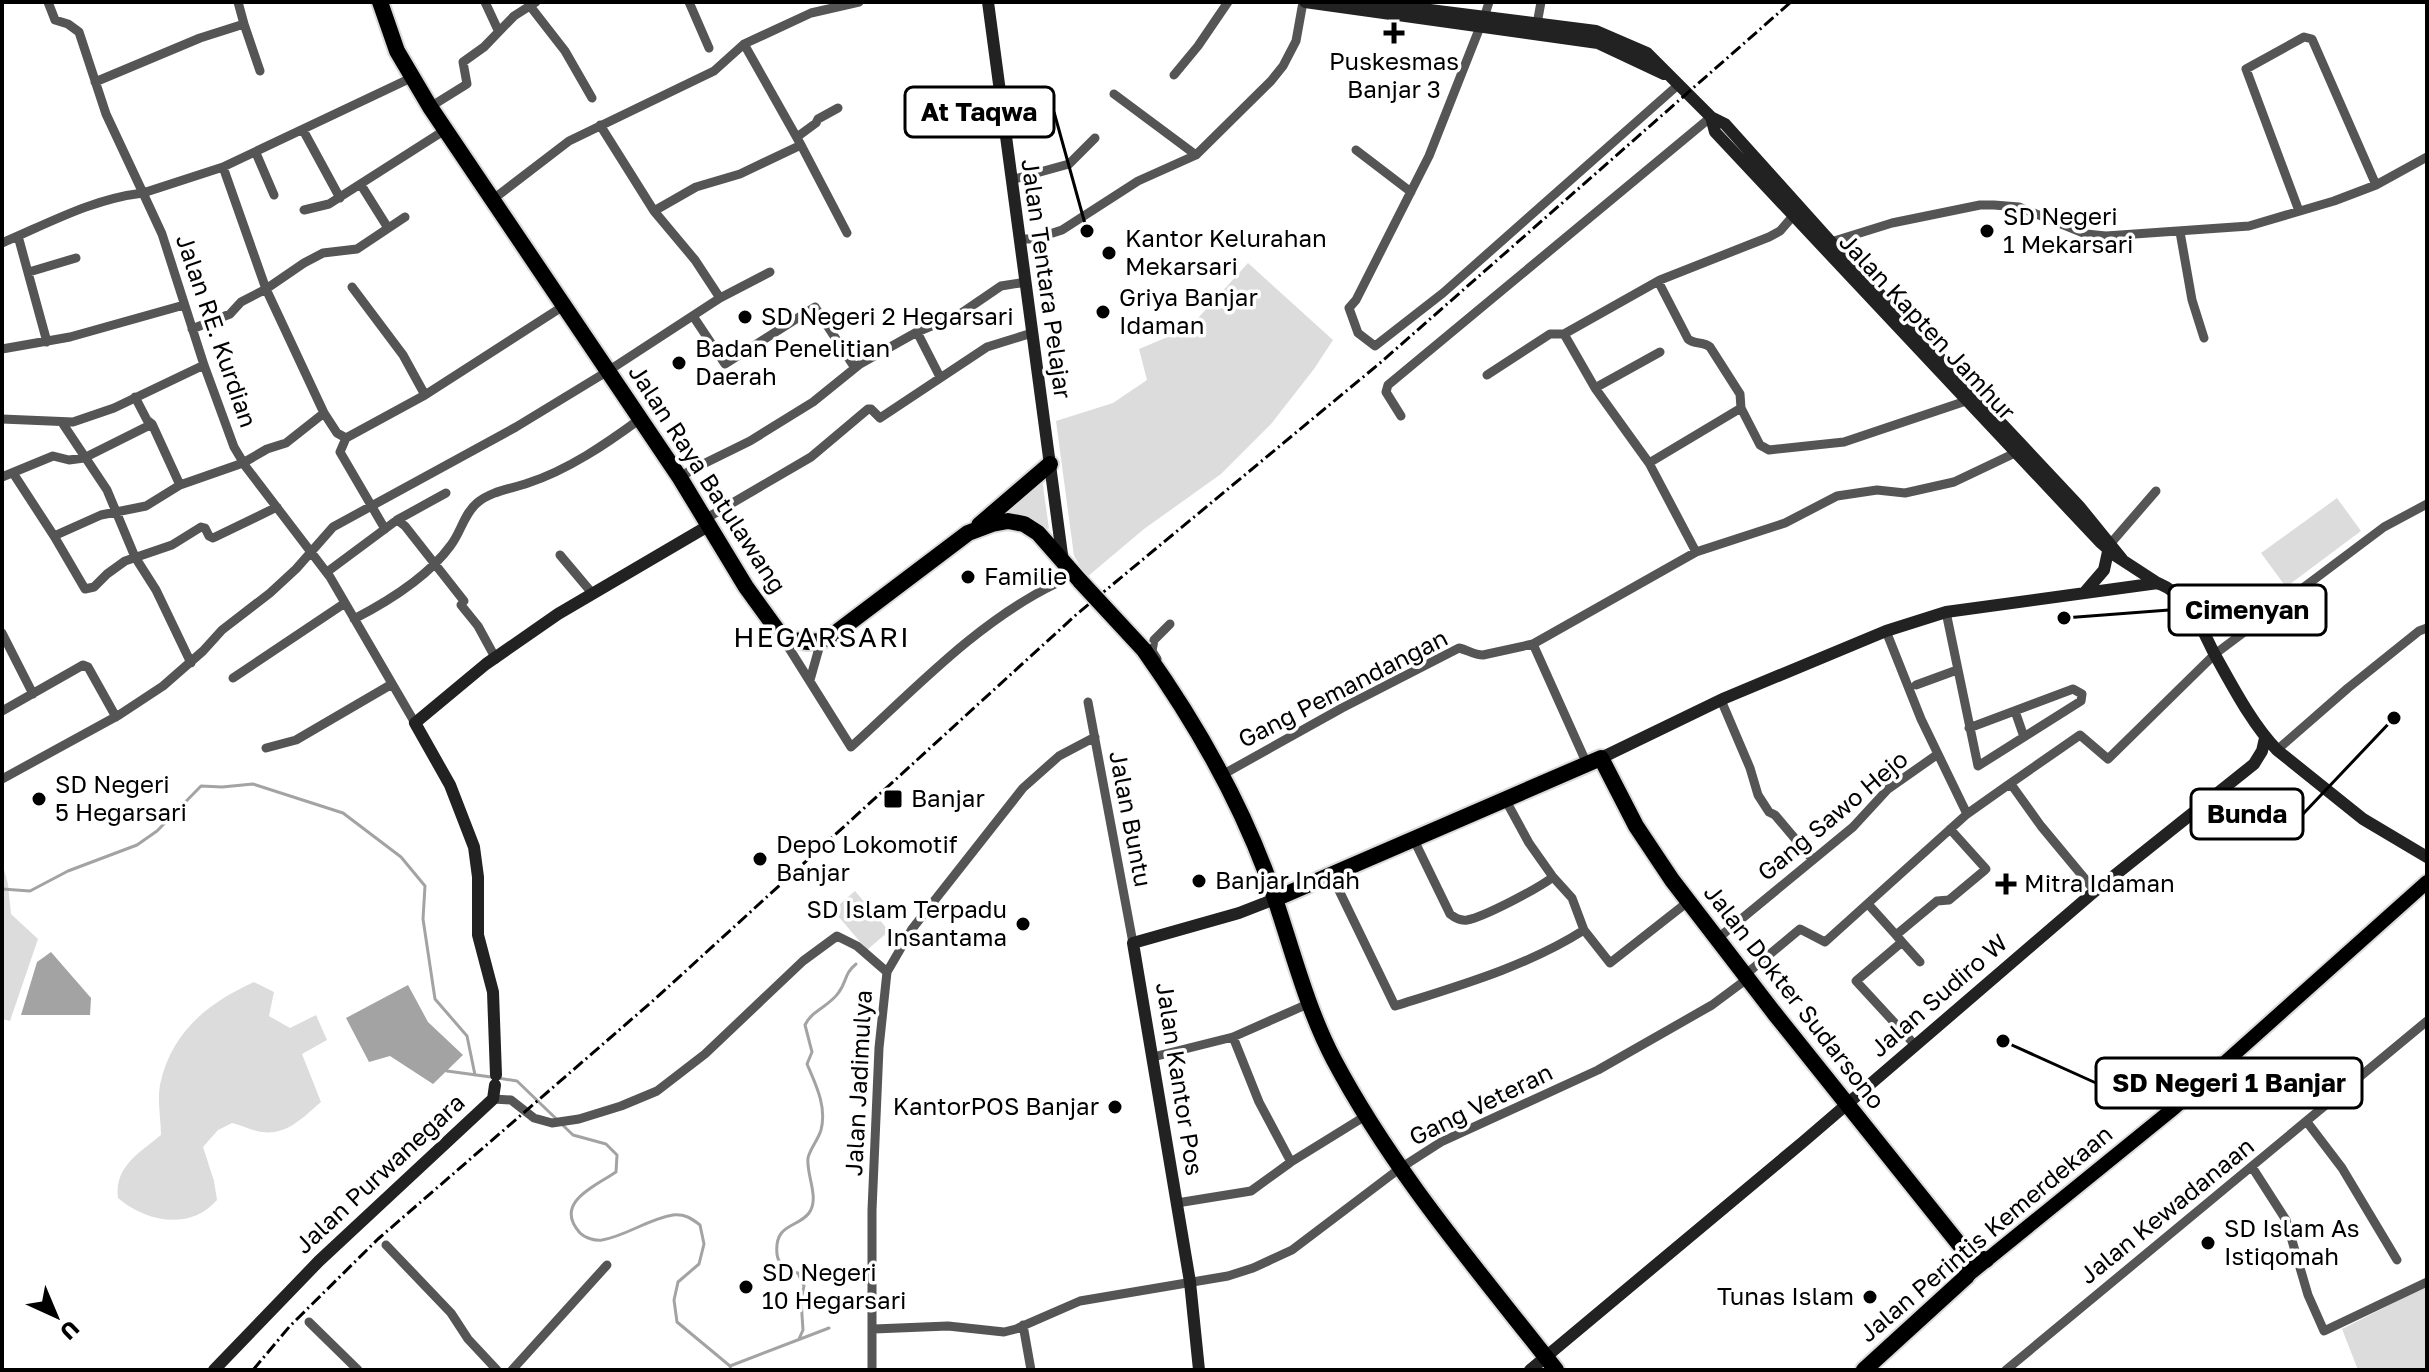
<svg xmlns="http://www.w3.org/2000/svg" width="2429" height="1372" font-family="'Golos Text',sans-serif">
<rect width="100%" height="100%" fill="#fff"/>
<!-- green -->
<path fill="#dcdcdc" d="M1248,263L1333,340L1314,369L1271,424L1221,474L1144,529L1087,577L1074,556L1056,421L1113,403L1147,380L1139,349L1189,328Z
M1042,479L1049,529L1001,513Z
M2337,498L2361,531L2286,587L2261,553Z
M2,862L8,884L11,914L38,939L10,1021L2,1019Z
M855,891L889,931L867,950L833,910Z
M254,982L274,992L269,1016L290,1028L316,1015L327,1040L302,1054L321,1102C302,1118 285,1138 257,1131C248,1129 241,1125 232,1123L218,1130L203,1147L214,1181L217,1200C190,1231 146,1222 118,1198C114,1167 139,1153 161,1135C161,1119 157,1101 160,1085C171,1032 208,1003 254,982Z
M2427,1286V1370H2358L2342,1329Z"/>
<!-- water -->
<path fill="#a3a3a3" d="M51,952L91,998L90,1015H21L37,962Z
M408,985L428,1022L463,1055L433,1084L390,1056L369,1062L346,1018Z"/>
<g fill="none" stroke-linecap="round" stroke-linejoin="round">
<!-- stream -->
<path stroke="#a3a3a3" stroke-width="3" d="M2,889L30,891L68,871L137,845L157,831L201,786L222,787L253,784L343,813L401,857L425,886L423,919L435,999L467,1036L475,1075
M447,1071L491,1077
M498,1078L517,1081L573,1135L606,1144L617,1155L616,1172C594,1187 553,1203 580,1233C585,1238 595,1241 602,1240C626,1236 648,1219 673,1215C685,1214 691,1218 700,1225L704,1244L699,1264L678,1282L674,1300L677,1322L730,1366L731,1370
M799,1339L803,1330L801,1300L804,1286L798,1273C789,1272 778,1265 777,1254C774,1223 798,1228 809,1213C820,1198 806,1175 808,1158C810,1149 818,1140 821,1130C827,1107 816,1085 807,1064L812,1052L805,1025C812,1010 830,1006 839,992C847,981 844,974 856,964
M730,1366L829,1328"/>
<defs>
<path id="primary" d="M1967,1276L2174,1108L2427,882"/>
<path id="highway" d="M380,2L397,51L430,107L680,478L746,587L780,634L793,640L808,642L821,641L837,632L968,533L992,524L1008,521L1024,524L1038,533L1081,582
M979,525L1050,464
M1144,650C1193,719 1236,793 1266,873C1289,935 1303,1001 1334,1060C1394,1173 1478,1270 1556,1370
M1275,899L1601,758L1636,826L1672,880L1775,1014L1967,1254
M1967,1254L1986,1260
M1864,1370L1967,1276V1254"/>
</defs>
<!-- primary casing -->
<use href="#primary" stroke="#dbdbdb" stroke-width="18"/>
<!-- highway casing -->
<use href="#highway" stroke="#dbdbdb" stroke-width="20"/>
<!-- street -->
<path stroke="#555" stroke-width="9" d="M485,2L498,30
M689,2L709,48
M530,6L565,51L592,98
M1484,18L1489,2
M244,24L260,71
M1537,24L1541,2
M1480,27L1429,156L1356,300L1349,308L1358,333L1375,346L1443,293L1678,85
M744,44L801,145L847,233
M1174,75L1198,46L1228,2
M411,78L223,167L143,193L162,234L204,365L234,447L246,467L330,577L415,723
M95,82L200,38L244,24L238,2
M1114,94L1196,155
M430,107L467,84L463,62L484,47L514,16L536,2
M600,125L654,211
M303,130L340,198
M797,137L816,123L818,119L838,108
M1356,150L1411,192
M256,153L274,195
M1011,180L1069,164L1095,138
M361,185L388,228
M492,200L569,141L714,71L744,44L811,13L859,2
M304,210L329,204L445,130
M2299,211L2246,69L2304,37L2312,39L2376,185
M2180,232L2192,300L2204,338
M18,236L47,342
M1019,239H1034L1062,230L1138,181L1196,155L1271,81L1283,66L1296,41L1303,2
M1831,242L1892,223L1980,205H1994L2019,207L2086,234L2106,236L2249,226L2334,201L2376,185L2427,157
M2,243C49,223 92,199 143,193L106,114L79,32L68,24L55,20L48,2
M29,272L76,258
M1658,281L1688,339C1695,345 1703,341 1710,347L1740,394L1741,408
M352,287L403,355L425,395L565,305
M720,298L695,260L654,211L696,187L740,174L801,145
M693,316L725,364L815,307L855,368
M192,329L230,314L241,302L266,289L223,167
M917,332L960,314L1001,286L1026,282
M2,349L70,337L184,305
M1487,375L1550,334H1564
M1595,388L1660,352
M135,397L147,420L152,424
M1401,416L1386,392L1388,385L1711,117
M2,419L73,422L114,408L204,365
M63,424L107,490L135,557L156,590L191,663
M346,438L337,433L324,413L266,289L304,263L323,253L357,249L405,217
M1649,463L1741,408L1760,445L1769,450L1844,442L1966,401
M13,473L54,536
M2,477L53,456L69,460L84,458L152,424L180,485L243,463L267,449L286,443L324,413
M680,478L691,470L750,441L813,402L860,364L917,332L940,377
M180,485L146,506L101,515L54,536L85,589L94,587L107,574L125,561L172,545L201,527L205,528L209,536L213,538L277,507
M705,519L811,457L868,409H871L880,418L987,347L1032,333
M397,520L446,493
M385,529L340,452L346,438L425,395
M2111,543L2156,491
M1696,552L1649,463L1595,388L1564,334L1660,280L1769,237L1780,231L1793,216
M560,555L592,593
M327,572L397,520L405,526L464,601
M461,605L478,626L496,659
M1946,612L1978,766L2081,701L2082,694L2073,689L1969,728
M354,619C389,601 428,577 451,545C461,532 464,514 477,503C491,491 511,489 528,483C568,470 606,444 640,419
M1886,631L1921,719L1967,814
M2,633L33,694
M782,637L851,747C915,689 977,622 1055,584
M1533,644L1587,764
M1157,659L1152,651L1154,640L1170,624
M233,678L345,603
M810,680L821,641
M1916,685L1957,670
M1721,700L1750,768L1758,795L1769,812L1775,815L1813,860
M1088,702L1133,943
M2,711L83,665L88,667L116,717
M2015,711L2024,737
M266,748L296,740L392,684
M2277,750L2348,688L2419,631L2427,628
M1222,775L1342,708L1459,648C1468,650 1474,655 1483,655L1533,644L1696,552L1785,523L1837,496L1877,490L1905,493L1954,482L2015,453
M2,779L119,715L163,686L203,651L222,630L270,593L296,569L333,527L516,427L608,371L720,298L770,272
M2008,785L2080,735L2108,759L2215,654L2384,527L2427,504
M1950,829L1986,869
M1414,840L1450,914C1455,918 1460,921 1467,920C1484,917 1539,888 1553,877L1529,843L1505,799
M1332,876L1395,1006C1458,986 1528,966 1584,930
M1553,877L1572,898L1584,930L1610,963L1689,901
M1868,904L1896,935
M1717,939L1853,827L1888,789L1938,754
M1902,942L1920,962
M1745,975L1800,929L1825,942L1967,814L2008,785L2013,787L2041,826L2095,891
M1233,1037L1259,1102L1291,1162
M1915,1045L1856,981L1902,942L1896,935L1937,901L1949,900L1985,870
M1153,1057L1233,1037L1310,1003
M493,1099L511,1100L534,1118L552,1123L579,1119L621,1106L657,1091L705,1054L803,961L837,936L857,946L887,972
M2307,1122L2342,1168L2397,1260
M2252,1167L2286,1220L2308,1295L2324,1331L2427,1282
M1177,1203L1251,1191L1291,1162L1367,1115
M386,1245L451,1313L468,1339L497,1370
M309,1322L358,1370
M1023,1325L1031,1370
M874,1329L948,1326L1004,1332L1016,1329L1080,1301L1228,1276L1253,1268L1292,1250L1399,1169L1441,1142L1598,1070L1712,1005L1747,979
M512,1370L607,1265
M872,1370V1210L879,1048L887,972L912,929L1023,788L1059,756L1095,737
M2006,1370L2427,1021"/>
<!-- secondary -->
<path stroke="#222" stroke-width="12" d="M988,2L1063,562
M1305,2L1598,43L1664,74
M1367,2L1596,31L1647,53L1711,117L1725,124L1831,242L2079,506L2122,559
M1711,117L1715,132L2100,542L2116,556L2159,584
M2085,592L2104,570L2109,547
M1601,758L1725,698L1886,631L1946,612L2158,583C2191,597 2200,626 2215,655C2233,687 2252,724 2277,750L2363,819L2427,857
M496,1075L493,992L478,935V877L474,847L450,785L415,723L486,664L558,614L708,526
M214,1370L319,1261L493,1099L495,1085
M1199,1370L1190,1282L1133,943L1239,913L1275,899
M1530,1370L1803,1142L2095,891L2254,764L2262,751L2265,738"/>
<!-- primary -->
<use href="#primary" stroke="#000" stroke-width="14"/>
<!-- highway -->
<use href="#highway" stroke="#000" stroke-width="16"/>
<!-- rail -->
<path stroke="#000" stroke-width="3" stroke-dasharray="12 4 2 4" stroke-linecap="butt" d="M253,1370L290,1326L378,1239L655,999L1077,614L1380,363L1791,2"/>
<defs>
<path id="highway-bridge" d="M1081,582L1144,650"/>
</defs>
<!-- highway-bridge casing -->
<use href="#highway-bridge" stroke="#dbdbdb" stroke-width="20" stroke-linecap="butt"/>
<!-- highway-bridge -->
<use href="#highway-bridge" stroke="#000" stroke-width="16"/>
</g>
<!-- markers -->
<g fill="#000" stroke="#fff" stroke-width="3">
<path d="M1390 21h8v8h8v8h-8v8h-8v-8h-8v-8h8z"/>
<circle cx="1987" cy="231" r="8"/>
<circle cx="1109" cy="253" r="8"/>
<circle cx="1103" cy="312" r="8"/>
<circle cx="745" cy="317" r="8"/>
<circle cx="679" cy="363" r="8"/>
<circle cx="968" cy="577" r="8"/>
<circle cx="39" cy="799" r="8"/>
<rect x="883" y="789" width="20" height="20" rx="4"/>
<circle cx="760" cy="859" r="8"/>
<circle cx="1199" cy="881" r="8"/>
<path d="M2002 872h8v8h8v8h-8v8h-8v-8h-8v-8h8z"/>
<circle cx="1023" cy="924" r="8"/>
<circle cx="1115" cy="1107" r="8"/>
<circle cx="2208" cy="1243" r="8"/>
<circle cx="746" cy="1287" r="8"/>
<circle cx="1870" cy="1297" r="8"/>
</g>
<g text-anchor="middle" stroke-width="7" stroke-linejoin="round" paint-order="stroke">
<!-- poi labels -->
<g font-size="24" fill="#000" stroke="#fff" text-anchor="start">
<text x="1394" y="70" text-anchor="middle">Puskesmas<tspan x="1394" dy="28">Banjar 3</tspan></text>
<text x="2003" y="225">SD Negeri<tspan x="2003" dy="28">1 Mekarsari</tspan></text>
<text x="1125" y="247">Kantor Kelurahan<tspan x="1125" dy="28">Mekarsari</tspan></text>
<text x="1119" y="306">Griya Banjar<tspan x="1119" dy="28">Idaman</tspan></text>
<text x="761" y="325">SD Negeri 2 Hegarsari</text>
<text x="695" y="357">Badan Penelitian<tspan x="695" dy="28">Daerah</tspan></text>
<text x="984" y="585">Familie</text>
<text x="55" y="793">SD Negeri<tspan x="55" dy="28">5 Hegarsari</tspan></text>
<text x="911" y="807">Banjar</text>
<text x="776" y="853">Depo Lokomotif<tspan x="776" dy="28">Banjar</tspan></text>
<text x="1215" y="889">Banjar Indah</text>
<text x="2024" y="892">Mitra Idaman</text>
<text x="1007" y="918" text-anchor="end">SD Islam Terpadu<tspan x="1007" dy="28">Insantama</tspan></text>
<text x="1099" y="1115" text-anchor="end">KantorPOS Banjar</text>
<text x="2224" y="1237">SD Islam As<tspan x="2224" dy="28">Istiqomah</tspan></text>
<text x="762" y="1281">SD Negeri<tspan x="762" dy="28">10 Hegarsari</tspan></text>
<text x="1854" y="1305" text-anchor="end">Tunas Islam</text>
</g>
<!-- street labels -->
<g font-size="24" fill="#000" stroke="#fff">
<text transform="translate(1046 279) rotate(82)" y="8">Jalan Tentara Pelajar</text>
<text transform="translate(1927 327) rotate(47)" y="8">Jalan Kapten Jamhur</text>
<text transform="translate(216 331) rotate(71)" y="8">Jalan RE. Kurdian</text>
<text transform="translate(707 479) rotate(57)" y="8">Jalan Raya Batulawang</text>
<text transform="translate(1343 689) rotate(-27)" y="8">Gang Pemandangan</text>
<text transform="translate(1833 816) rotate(-40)" y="8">Gang Sawo Hejo</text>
<text transform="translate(1130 819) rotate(79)" y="8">Jalan Buntu</text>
<text transform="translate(1939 996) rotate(-41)" y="8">Jalan Sudiro W</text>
<text transform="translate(1794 997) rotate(52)" y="8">Jalan Dokter Sudarsono</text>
<text transform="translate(1179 1079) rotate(81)" y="8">Jalan Kantor Pos</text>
<text transform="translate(859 1083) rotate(-87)" y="8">Jalan Jadimulya</text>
<text transform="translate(1481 1105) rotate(-26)" y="8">Gang Veteran</text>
<text transform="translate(380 1174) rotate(-43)" y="8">Jalan Purwanegara</text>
<text transform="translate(2167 1211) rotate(-39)" y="8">Jalan Kewadanaan</text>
<text transform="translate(1986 1234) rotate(-40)" y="8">Jalan Perintis Kemerdekaan</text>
</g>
<!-- quarter labels -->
<g font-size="28" letter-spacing="2" fill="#000" stroke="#fff">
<text x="822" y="647">HEGARSARI</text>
</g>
</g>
<!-- callouts -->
<path fill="none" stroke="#000" stroke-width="3" d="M1087 231L1054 112M2064 618L2169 610M2394 718L2303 814M2003 1041L2096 1083"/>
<g fill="#000" stroke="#fff" stroke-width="3">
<circle cx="1087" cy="231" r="8"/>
<circle cx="2064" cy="618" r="8"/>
<circle cx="2394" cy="718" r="8"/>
<circle cx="2003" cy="1041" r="8"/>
</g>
<g fill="#fff" stroke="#000" stroke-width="3">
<rect x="905" y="87" width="149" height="50" rx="8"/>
<rect x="2169" y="585" width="157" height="50" rx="8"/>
<rect x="2191" y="789" width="112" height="50" rx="8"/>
<rect x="2096" y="1058" width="266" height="50" rx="8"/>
</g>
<g font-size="26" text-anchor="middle" font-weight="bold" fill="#000">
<text x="979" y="121">At Taqwa</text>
<text x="2247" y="619">Cimenyan</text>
<text x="2247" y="823">Bunda</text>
<text x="2229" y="1092">SD Negeri 1 Banjar</text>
</g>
<!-- border -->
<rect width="2429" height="1372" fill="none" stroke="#000000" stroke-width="8"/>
<!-- north arrow -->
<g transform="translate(56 1316) rotate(136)" stroke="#ffffff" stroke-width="6" paint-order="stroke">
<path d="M0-6L14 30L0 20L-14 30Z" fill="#000000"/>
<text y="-12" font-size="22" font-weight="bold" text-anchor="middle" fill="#000000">U</text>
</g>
</svg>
